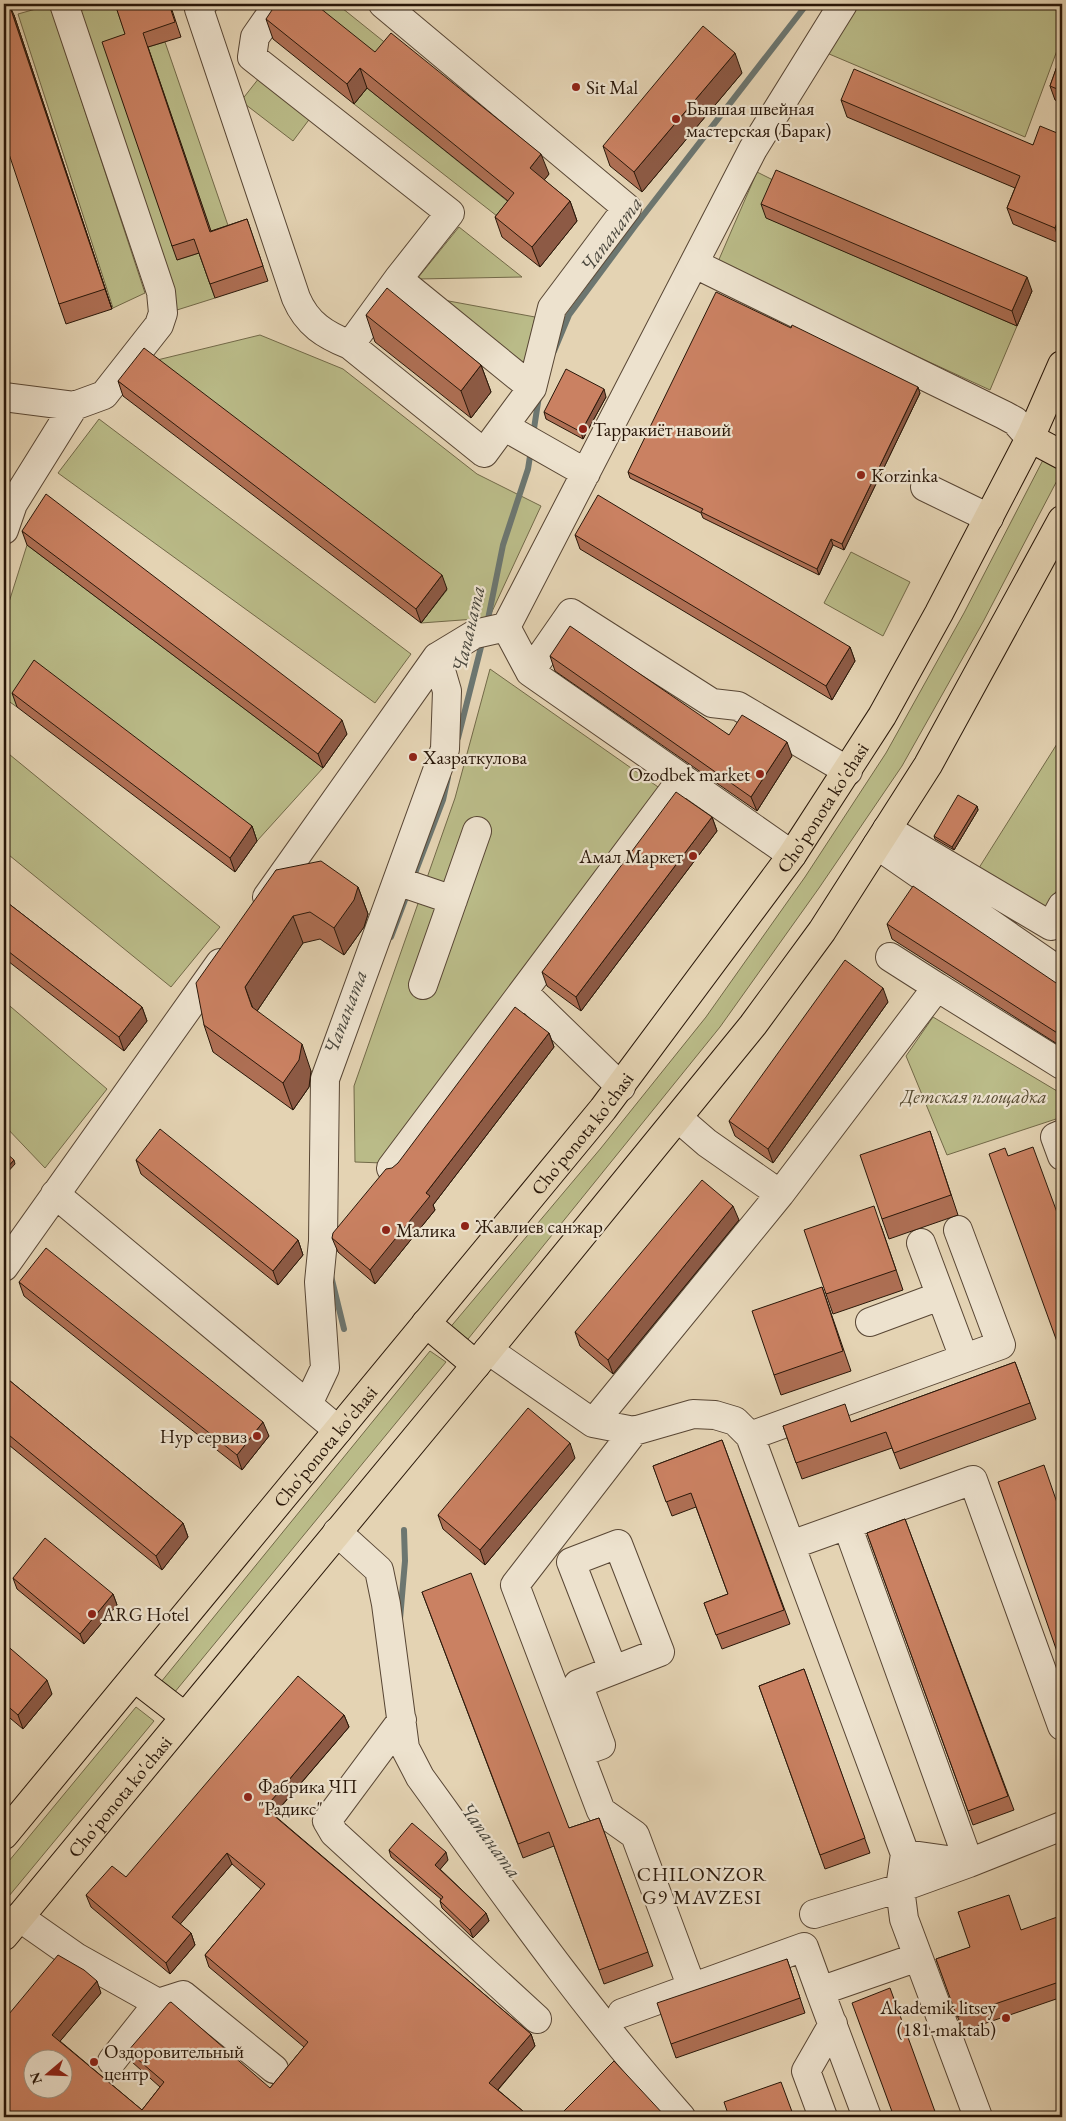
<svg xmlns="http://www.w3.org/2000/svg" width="1066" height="2121" font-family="'EB Garamond',serif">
<rect width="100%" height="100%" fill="#e4d3b3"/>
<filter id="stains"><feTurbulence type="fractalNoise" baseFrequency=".004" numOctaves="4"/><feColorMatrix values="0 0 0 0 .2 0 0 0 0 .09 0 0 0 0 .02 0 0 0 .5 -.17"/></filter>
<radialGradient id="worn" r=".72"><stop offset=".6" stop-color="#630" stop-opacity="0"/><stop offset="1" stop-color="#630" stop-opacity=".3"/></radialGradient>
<!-- green -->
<path fill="#babb88" stroke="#726948" d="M101,4H115L130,48L177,260L199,253L215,298L177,310L76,12Z
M297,4H337L398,53L382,73Z
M843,4H1062V37L1025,137L815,48Z
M50,5L145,293L113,308L18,14Z
M165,42L233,240L216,246L148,47Z
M263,73L314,113L293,141L241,101Z
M367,88L522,213L511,227L354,104Z
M757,172L781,184L767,218L1017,326L990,390L717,264Z
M459,227L522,277L417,279Z
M438,299L535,317L523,371Z
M260,335L343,369L477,474L541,506L489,618L421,623L447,590L149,362Z
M99,419L411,654L375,703L58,473Z
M1043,460L1062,471L983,622L902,766L819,888L720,1027L464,1344L448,1330L601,1148L706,1017L805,877L886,753L964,613Z
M27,545L323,768L257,841L39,675L17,707L4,698V618Z
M851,552L910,582L883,636L824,603Z
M490,669L661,789L383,1163L355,1162L354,1086L455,798Z
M1062,736V882L1043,913L977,871Z
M4,750L220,927L171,987L4,851Z
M4,1001L107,1089L45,1168L4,1125Z
M933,1017L1062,1094V1117L947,1155L906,1056Z
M430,1351L446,1362L174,1693L161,1682Z
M136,1707L154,1721L4,1902V1867Z"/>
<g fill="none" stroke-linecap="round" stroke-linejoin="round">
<!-- stream -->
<path stroke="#6c7670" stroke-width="6" d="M554,351L569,315L635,226L807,4
M533,435L539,396
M487,624L503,545L528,469L531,450
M458,738L483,639
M412,881L443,800L448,777
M391,937L408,892
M331,1276L344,1329
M400,1619L405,1561L404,1530"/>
<defs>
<path id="minor" d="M203,4L199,9L296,298C307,324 325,335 350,345
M278,4L255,37L252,57L450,213L398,279
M383,4L627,208L552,308L532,388
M695,264L1004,415L1015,421L1030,438
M398,279L532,388L484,453L350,345Z
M4,397L74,406L104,395L159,325L163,313L161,292L64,4
M505,427L586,473
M925,487L989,518
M4,530L13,504L74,406
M506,627L753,149L843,4
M506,627L530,672L792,855
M530,672L571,613L712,703L738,706L848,771
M887,829L1051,926L1062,906
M877,845L1062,973
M397,881L453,900
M267,897L437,657L475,634L506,627
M423,985L477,831
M937,987L1062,1065
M523,992L621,1087
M678,1118L707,1143L780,1194L937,987L890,957
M1062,1134L1055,1137L1062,1156
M391,1168L682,779
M55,1194L338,1430
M921,1243L964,1358
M4,1267L220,963
M870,1322L940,1296
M488,1350L593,1423L634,1431L693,1414L715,1415L735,1421L750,1436L905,1854L900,1888L904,1919L978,2117
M308,1404L325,1368L319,1282L323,1241L325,1079L445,749L447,691L437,657
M593,1423L780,1194
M634,1431L515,1585L601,1811L635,1835L692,1988
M750,1436L1001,1345L958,1230
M337,1532L379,1570L386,1604L405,1748L420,1777C504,1893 586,2010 681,2117
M791,1545L973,1480L1062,1726
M402,1720L327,1821L334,1833L537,2019
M579,1753L601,1745L578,1684L660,1652L618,1544L571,1562L613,1670
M905,1854L969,1863L1062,1826
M814,1914L900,1888L969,1863L847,1525
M19,1917L76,1957L158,2003L112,2061
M820,1991L867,2117
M158,2003L183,1995L274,2069
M622,2013L804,1947L820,1991L918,1957
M823,2117L806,2071L833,2024"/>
<g id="major">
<path d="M1030,438L1062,455"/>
<path d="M426,1323L476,1365"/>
<path d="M135,1678L184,1716"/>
<path id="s1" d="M4,1835L603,1109L792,855L882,716L939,613L1030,438L1062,365"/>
<path id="s2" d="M4,1936L476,1365L753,1025L822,931L928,765L1062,520"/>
</g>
</defs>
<!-- minor casing -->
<use href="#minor" stroke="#584634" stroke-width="30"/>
<!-- major casing -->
<use href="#major" stroke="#291709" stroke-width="30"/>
<!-- minor -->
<use href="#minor" stroke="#ede2ce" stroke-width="28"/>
<!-- major -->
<use href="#major" stroke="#e4d3b3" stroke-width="28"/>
</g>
<!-- wall -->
<path fill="#ae6f54" stroke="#291709" d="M170,4L181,37L148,47L211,231L247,219L268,281L215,298L199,253L177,260L172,246L125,34Z
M14,15L112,309L66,324L59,304Z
M266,19L375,52L549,174L544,180L570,201L577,221L540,267L502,237L495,217L508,201L367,88L354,104L273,39Z
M1062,52V103L1055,100L1050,86Z
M742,73L642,192L610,166L603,146Z
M841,100L1033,145L1061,244L1013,224L1007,208L1015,188L847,117Z
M761,204L1032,291L1017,326L766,218Z
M366,315L481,365L491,392L471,418L375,342Z
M118,381L447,589L421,623L123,396Z
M920,393L844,550L833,545L819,575L703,518L701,513L630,478L628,472Z
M606,397L583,439L546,419L544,412Z
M22,531L347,734L323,768L27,545Z
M575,535L850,647L855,661L832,700L580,549Z
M550,656L729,735L792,756L757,811L555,671Z
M12,693L252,826L257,841L235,872L17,707Z
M977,806L978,810L954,850L935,839L934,836Z
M712,817L717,831L581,1011L547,986L542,972Z
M276,870L358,887L368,914L364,927L344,955L320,939L303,943L257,1011L311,1071L309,1087L293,1110L213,1052L204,1025Z
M4,900L142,1007L147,1021L124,1051L4,958Z
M887,924L1062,987V1047L892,939Z
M888,1002L773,1163L735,1136L729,1121Z
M549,1033L554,1047L433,1205L435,1210L375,1284L338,1252L332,1238Z
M930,1131L958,1215L889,1239L882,1219Z
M136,1160L298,1240L303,1255L278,1285L141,1174Z
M739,1220L613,1374L580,1346L575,1332Z
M881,1226L903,1290L833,1314L826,1294Z
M19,1282L269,1436L242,1470L24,1296Z
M822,1287L851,1371L781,1395L774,1375Z
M1015,1362L1036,1419L900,1469L892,1448L802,1479L783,1426L851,1422Z
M4,1376L183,1523L188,1537L162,1570L4,1441Z
M722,1440L790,1624L722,1649L704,1603L728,1594L696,1507L672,1516L653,1466Z
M575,1458L485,1565L443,1529L438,1515Z
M905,1519L1014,1810L973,1825L867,1533Z
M13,1578L113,1594L117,1605L84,1644L17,1589Z
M422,1592L569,1828L599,1818L653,1966L604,1984L554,1846L523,1858Z
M4,1643L52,1694L23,1729L4,1713Z
M804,1669L870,1853L825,1869L759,1686Z
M344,1715L349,1727L274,1815L531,2034L535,2046L498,2090L530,2117H4V2020L101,1993L60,2041L142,2110L160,2087L132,2062L128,2051L270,2088L304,2047L209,1967L205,1955L261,1889L232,1864L180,1924L191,1933L195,1945L170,1974L91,1907L86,1895L126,1877Z
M389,1850L448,1860L440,1869L486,1913L489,1921L473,1938L442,1908L440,1901L441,1899L391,1857Z
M1062,1921V1997L963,2031L936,1959L1021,1930Z
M787,1959L805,2013L676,2058L671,2044Z"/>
<!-- shaded-wall -->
<path fill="#8d5a45" stroke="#291709" d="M9,4L14,15L112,309L105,289Z
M735,53L742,73L642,192L634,172Z
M360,68L367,88L354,104L347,84Z
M541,154L549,174L537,189L530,168Z
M570,201L577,221L540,267L532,247Z
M1062,209V241L1061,244L1055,228Z
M1027,277L1032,291L1017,326L1012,311Z
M481,365L491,392L471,418L461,391Z
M918,387L920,393L844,550L842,544Z
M604,389L606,397L583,439L581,432Z
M831,539L833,545L819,575L817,569Z
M442,575L447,589L421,623L416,609Z
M850,647L855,661L832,700L826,686Z
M342,720L347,734L323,768L318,754Z
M787,742L792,756L757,811L751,797Z
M977,806L978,810L954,850L952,847Z
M712,817L717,831L581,1011L576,997Z
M252,826L257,841L235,872L230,858Z
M358,887L368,914L364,927L344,955L334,928Z
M293,916L303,943L255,1014L245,987Z
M883,988L888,1002L773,1163L768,1149Z
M142,1007L147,1021L124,1051L119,1037Z
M549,1033L554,1047L433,1205L435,1210L375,1284L370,1270L426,1193Z
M302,1044L311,1071L309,1087L293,1110L283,1083Z
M14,1160L15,1164L4,1176V1171Z
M733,1206L739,1220L613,1374L608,1360Z
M298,1240L303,1255L278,1285L273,1271Z
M263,1422L269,1436L242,1470L237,1455Z
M570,1443L575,1458L485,1565L480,1550Z
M183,1523L188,1537L162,1570L156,1556Z
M113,1594L117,1605L84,1644L80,1634Z
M47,1680L52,1694L23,1729L18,1715Z
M344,1715L349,1727L270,1819L265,1808Z
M446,1852L448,1860L438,1872L435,1865Z
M227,1853L232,1864L176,1929L172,1917Z
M486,1913L489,1921L473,1938L470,1930Z
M191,1933L195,1945L170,1974L166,1963Z
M97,1981L101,1993L56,2046L52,2035Z
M531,2034L535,2046L494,2094L489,2083Z"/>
<!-- building -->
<path fill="#ca8162" stroke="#291709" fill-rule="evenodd" d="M4,4H9L105,289L59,304L4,139Z
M115,4H169L175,22L143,33L210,232L247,219L263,266L210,284L194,239L172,246L102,42L125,34Z
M276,4H315L375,52L391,33L541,154L530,168L570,201L532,247L495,217L514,193L360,68L347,84L266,19Z
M703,26L735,53L634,172L603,146Z
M1062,52V91L1050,86Z
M854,69L1033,145L1040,126L1062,135V209L1055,228L1007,208L1020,176L841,100Z
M776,170L1027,277L1012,311L761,204Z
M387,288L481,365L461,391L366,315Z
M716,292L791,328L792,325L918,387L842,544L831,539L817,569L701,512L703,509L628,472Z
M144,348L442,575L416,609L118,381Z
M566,369L604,389L581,432L544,412Z
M46,494L342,720L318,754L22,531Z
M598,495L850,647L826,686L575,535Z
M570,626L729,735L742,715L787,742L751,797L550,656Z
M34,660L252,826L230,858L12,693Z
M676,792L712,817L576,997L542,972Z
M958,795L977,806L952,847L934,836Z
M321,861L358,887L354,900L334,928L310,912L293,916L245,987L252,1007L302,1044L299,1060L283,1083L204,1025L196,983L276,870Z
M913,886L1062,987V1036L887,924Z
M4,900L142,1007L119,1037L4,948Z
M845,960L883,988L768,1149L729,1121Z
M515,1007L549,1033L426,1193L430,1196L370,1270L332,1238L333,1233L386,1169L392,1168L398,1163Z
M160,1129L298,1240L273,1271L136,1160Z
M930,1131L951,1195L882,1219L860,1155Z
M1033,1147L1062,1226V1349L1060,1350L989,1154L1005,1148L1008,1156Z
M4,1151L14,1160L4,1171Z
M702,1180L733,1206L608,1360L575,1332Z
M874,1206L896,1270L826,1294L804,1230Z
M46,1248L263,1422L237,1455L19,1282Z
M822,1287L843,1351L774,1375L752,1311Z
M1015,1362L1030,1403L894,1453L886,1432L796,1463L783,1426L845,1404L851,1422Z
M4,1376L183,1523L156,1556L4,1431Z
M528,1408L570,1443L480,1550L438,1515Z
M722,1440L784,1610L716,1635L704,1603L728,1594L691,1493L666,1502L653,1466Z
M1044,1465L1062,1517V1666L998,1482Z
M905,1519L1008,1796L968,1811L867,1533Z
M45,1538L113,1594L80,1634L13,1578Z
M471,1573L569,1828L599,1818L648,1952L599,1970L549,1832L518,1844L422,1592Z
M4,1643L47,1680L18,1715L4,1703Z
M804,1669L865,1838L820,1855L759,1686Z
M298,1676L344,1715L265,1808L531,2034L489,2083L530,2117H4V2020L58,1955L84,1970L97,1981L52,2035L142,2110L164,2082L128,2051L169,2003L171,2002L270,2088L308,2042L205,1955L265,1884L227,1853L172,1917L191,1933L166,1963L86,1895L112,1866L126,1877ZM32,2058H62V2088H32Z
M412,1823L446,1852L435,1865L486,1913L470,1930L440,1901L443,1897L389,1850Z
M1009,1895L1021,1930L1060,1916L1062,1922V1981L957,2017L936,1959L970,1947L958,1912Z
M787,1959L800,1998L671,2044L657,2003Z
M890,1988L937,2117H894L852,2003Z
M614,2061L665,2116L668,2117H558Z
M781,2082L794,2117H729L724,2102Z"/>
<!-- markers -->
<g fill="#8f2418" stroke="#ede2ce" stroke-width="2">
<circle cx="576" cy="87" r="5"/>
<circle cx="676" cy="119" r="5"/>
<circle cx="583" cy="429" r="5"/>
<circle cx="861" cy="475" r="5"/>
<circle cx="413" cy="757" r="5"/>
<circle cx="760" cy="774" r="5"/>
<circle cx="693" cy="856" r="5"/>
<circle cx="465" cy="1226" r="5"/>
<circle cx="386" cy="1230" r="5"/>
<circle cx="257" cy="1436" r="5"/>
<circle cx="92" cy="1614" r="5"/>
<circle cx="248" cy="1797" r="5"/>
<circle cx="1006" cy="2018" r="5"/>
<circle cx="94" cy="2062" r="5"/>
</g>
<g text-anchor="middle" stroke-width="4.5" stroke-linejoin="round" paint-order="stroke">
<!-- poi labels -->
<g font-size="19" fill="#291709" stroke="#ede2ce" text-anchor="start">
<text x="586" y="94">Sit Mal</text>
<text x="686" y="115">Бывшая швейная<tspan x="686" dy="22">мастерская (Барак)</tspan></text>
<text x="593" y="436">Тарракиёт навоий</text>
<text x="871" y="482">Korzinka</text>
<text x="423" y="764">Хазраткулова</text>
<text x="750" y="781" text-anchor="end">Ozodbek market</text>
<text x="683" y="863" text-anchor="end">Амал Маркет</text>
<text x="475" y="1233">Жавлиев санжар</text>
<text x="396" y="1237">Малика</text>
<text x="247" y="1443" text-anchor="end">Нур сервиз</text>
<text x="102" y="1621">ARG Hotel</text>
<text x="258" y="1793">Фабрика ЧП<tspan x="258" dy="22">"Радикс"</tspan></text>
<text x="996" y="2014" text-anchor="end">Akademik litsey<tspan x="996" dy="22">(181-maktab)</tspan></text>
<text x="104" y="2058">Оздоровительный<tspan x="104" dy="22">центр</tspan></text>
</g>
<!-- street labels -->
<g font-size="19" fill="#291709" stroke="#ede2ce">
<text dy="7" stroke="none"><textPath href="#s1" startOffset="1314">Cho'ponota ko'chasi</textPath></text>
<text dy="7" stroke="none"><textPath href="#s1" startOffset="909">Cho'ponota ko'chasi</textPath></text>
<text dy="7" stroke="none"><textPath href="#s1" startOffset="504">Cho'ponota ko'chasi</textPath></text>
<text dy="7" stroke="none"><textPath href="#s2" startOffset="181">Cho'ponota ko'chasi</textPath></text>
</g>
<!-- park labels -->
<g font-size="19" font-style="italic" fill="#54482f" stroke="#ede2ce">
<text x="974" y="1103">Детская площадка</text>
</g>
<!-- water labels -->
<g font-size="20" font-style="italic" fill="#4a473d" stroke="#ede2ce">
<text transform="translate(611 234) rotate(-53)" y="7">Чапаната</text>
<text transform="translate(468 629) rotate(-77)" y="7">Чапаната</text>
<text transform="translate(345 1012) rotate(-69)" y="7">Чапаната</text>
<text transform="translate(491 1840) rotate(54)" y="7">Чапаната</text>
</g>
<!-- neighbourhood labels -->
<g font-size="20" letter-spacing="1" fill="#291709" stroke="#ede2ce">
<text x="702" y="1881">CHILONZOR<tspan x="702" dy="23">G9 MAVZESI</tspan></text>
</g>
</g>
<!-- margin -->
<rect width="1066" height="2121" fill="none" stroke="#e4d3b3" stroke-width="20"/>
<rect x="5" y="5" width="1056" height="2111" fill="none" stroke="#291709" stroke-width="2.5"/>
<rect x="10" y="10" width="1046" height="2101" fill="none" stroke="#291709"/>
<!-- north arrow -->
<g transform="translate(48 2074) rotate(251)"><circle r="24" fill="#ede2ce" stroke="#9f917f"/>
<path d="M0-4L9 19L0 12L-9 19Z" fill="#8f2418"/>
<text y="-8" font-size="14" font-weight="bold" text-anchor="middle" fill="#291709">N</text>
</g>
<rect width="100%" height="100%" filter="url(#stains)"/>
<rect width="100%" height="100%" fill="url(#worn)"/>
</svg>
